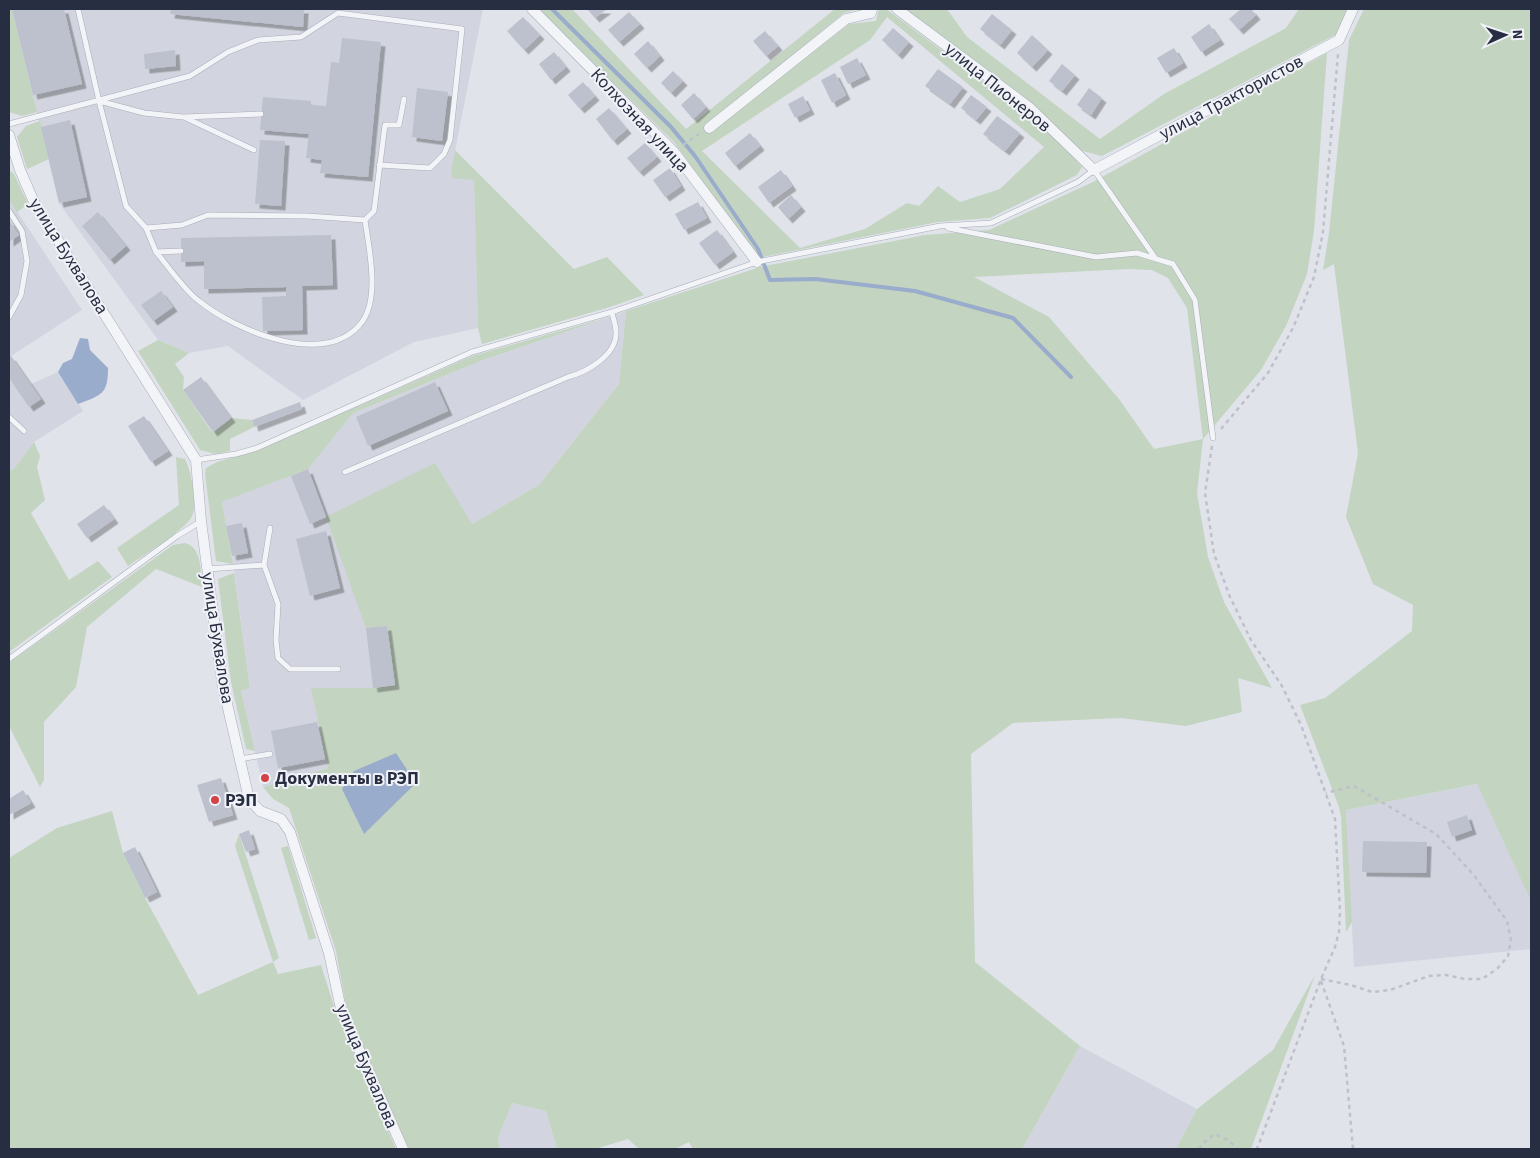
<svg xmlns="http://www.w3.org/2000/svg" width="1540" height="1158" font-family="'Source Sans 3',sans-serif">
<defs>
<filter id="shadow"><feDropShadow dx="4.5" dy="4.5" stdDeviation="0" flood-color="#0004"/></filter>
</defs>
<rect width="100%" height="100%" fill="#e0e3ea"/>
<!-- built -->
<path fill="#d2d5df" d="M12,9H483L451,171L452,178L474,179L478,328L414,342L303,400L228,346L189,353L158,340L59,203Z
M9,199L82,310L11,356L31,384L58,372L83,411L34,442L13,470H9Z
M626,311L619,384L539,485L472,524L387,626L395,685L373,688L328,768L263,787L241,689L250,687L232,556L222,502L307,469L353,413L483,360Z
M1478,784L1531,901V949L1354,967L1346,810Z
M1080,1046L1197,1109L1176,1149H1022Z
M512,1103L546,1111L557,1149H500L498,1138Z"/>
<!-- green -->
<path fill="#c3d4c1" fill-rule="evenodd" d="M9,9H12L37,112L22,116L9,112Z
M538,9H572L686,129L835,9H858L844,13L705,126L710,131L849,24L876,21L879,9H886L1029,115L1057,140L1082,167L1077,175L990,218L938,222L758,258L674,142ZM887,17L1044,147L1000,189L960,202L938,186L919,206L907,203L865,229L800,248L702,151L870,40Z
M904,9H947L967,37L1100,139L1164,94L1286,28L1299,9H1347L1337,34L1102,156L1079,150Z
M1364,9H1531V901L1477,784L1346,810L1352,922L1346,932L1341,817L1339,807L1300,705L1325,698L1412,631L1413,605L1373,584L1346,517L1358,453L1334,264L1323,270L1329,233L1349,40Z
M1327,53L1314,231L1307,274L1286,326L1261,370L1203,439L1197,493L1208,557L1224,602L1272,688L1238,678L1242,712L1186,726L1121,718L1013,723L971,754L975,962L1080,1046L1022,1149H693L689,1142L675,1149H639L628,1139L595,1149H557L546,1111L512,1103L498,1138L500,1149H409L389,1109L346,1006L336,951L289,808L273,799L263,787L328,768L311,688H373L395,685L387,626L366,628L326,517L435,463L472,524L539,485L619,384L626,311L760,267L925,235L989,230L1093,182ZM1129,269L1152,270L1168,278L1187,308L1203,439L1154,449L1119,399L1049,317L974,277Z
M40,121L49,159L27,169L17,137L26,126Z
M455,150L574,269L607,257L644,295L610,307L482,344L478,328L474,180L452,178L451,171Z
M9,170L14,174L28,204L17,212L9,199Z
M609,317L483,360L353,413L308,469L222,502L233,564L216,561L205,474L206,468L217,462L259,450L472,356Z
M158,340L189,353L175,364L184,377L183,390L212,432L231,418L252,420L254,427L230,439V451L216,454L200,450L138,351Z
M34,442L40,456L37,467L45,500L31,513L69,580L98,561L112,577L9,652V470H13Z
M176,457L185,459C191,471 198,503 192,516C186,530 142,556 128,566L117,548L179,505Z
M185,543C203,548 200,571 202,587L156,569L87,627L76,687L44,722V780L40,787L9,726V663L173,545Z
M234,573L250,688L241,690L255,751L246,749L231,682L218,579Z
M112,811L123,853L145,898L198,995L273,962L235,846L239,834L279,958L273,962L278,974L321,965L334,1006L396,1149H9V858L57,828Z
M288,846L316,938L309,940L281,848Z
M1315,975L1251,1149H1176L1197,1109L1273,1050Z"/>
<!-- water -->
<path fill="#9aaccb" d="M80,338L88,339L90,350L108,368C108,395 101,395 78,404L58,372L63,363L72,359Z
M396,753L416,783L364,834L342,789L354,771Z"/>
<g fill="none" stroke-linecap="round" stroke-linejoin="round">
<!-- stream -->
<path stroke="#9aaccb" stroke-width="4" d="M552,9L671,127L695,156L758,249L770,280L815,279L915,291L1013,318L1071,377"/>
</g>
<!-- building -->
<path fill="#bdc1cd" filter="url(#shadow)" d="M12,9H64L82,84L33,95Z
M171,9H304L303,27L170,14Z
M587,9H607L595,18Z
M1241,9H1251L1256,15L1239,30L1229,19Z
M629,12L640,24L619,42L608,30Z
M992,14L1012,30L1000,45L980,29Z
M523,17L540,35L524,50L507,31Z
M1209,24L1220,40L1201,52L1191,37Z
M893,28L909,42L898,55L882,40Z
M765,31L778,46L766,56L753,41Z
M1032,35L1048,50L1032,67L1017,53Z
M342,38L381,42L368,177L320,173L322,160L306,158L309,134L260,130L263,97L311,101V105L326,106L331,62L339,63Z
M648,41L660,56L647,68L634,54Z
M1174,48L1183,63L1166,73L1157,58Z
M175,50L176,66L145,69L144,54Z
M554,52L566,67L551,80L539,64Z
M857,58L866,75L848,84L840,67Z
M1062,64L1075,75L1062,91L1049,81Z
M938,69L963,87L950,104L925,86Z
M673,71L683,81L671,93L661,83Z
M835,73L846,95L832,103L821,80Z
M583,82L595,96L580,109L568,95Z
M417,88L448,92L442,141L412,137Z
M1089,88L1102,98L1091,115L1077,105Z
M694,93L706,107L693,119L681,105Z
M971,95L987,107L976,120L961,108Z
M803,96L810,110L795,118L788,104Z
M609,108L627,129L613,141L596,119Z
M997,116L1020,133L1005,151L983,134Z
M70,120L87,197L59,203L41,127Z
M750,133L760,146L735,166L725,153Z
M260,140L285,141L281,206L255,204Z
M645,143L657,157L639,172L627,158Z
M670,168L681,186L665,197L653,180Z
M781,170L792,186L769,203L758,187Z
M791,195L801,207L788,219L778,207Z
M698,202L707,218L684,230L675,214Z
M98,212L126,246L110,260L82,226Z
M9,220L19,235L9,242Z
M717,230L733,252L715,265L699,243Z
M331,235L333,285L302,286L303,330L263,331L262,297L286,296V287L204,289V261L181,262V238Z
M161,291L173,307L153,321L141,305Z
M11,356L41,399L29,407L9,378V357Z
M201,377L231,418L213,432L183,390Z
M435,382L448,411L368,446L356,417Z
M300,402L302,409L254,427L252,420Z
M144,416L168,451L151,462L128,426Z
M308,469L326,517L310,524L291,476Z
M104,505L114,519L87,538L77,524Z
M242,523L248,553L232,556L226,526Z
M326,531L340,588L310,596L296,539Z
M387,626L395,685L373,688L366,628Z
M317,722L325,759L278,768L271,731Z
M221,778L233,815L209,822L197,785Z
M23,790L31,803L9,815V799Z
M1467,815L1472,830L1452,837L1447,822Z
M249,830L255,849L246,852L239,834Z
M1363,841L1427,842L1426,873L1362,872Z
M135,847L157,892L145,898L123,853Z"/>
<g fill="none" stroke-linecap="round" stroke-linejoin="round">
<defs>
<path id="lane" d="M78,9L99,101L126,206L146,228L156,252L181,251
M99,101L144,113L183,117L261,114
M186,118L254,150
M9,124L190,76L228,52L258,40L301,37L338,13L462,29L450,140L444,154L430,168L379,165
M9,211L22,231L27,261L21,295L9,317
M146,228L182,225L208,215L307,216L365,220L374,211L385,125H399L404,99
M948,228L1096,257L1137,253L1173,264L1195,300L1213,438
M156,252C168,266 185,291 199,301C235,330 326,370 362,322C380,297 369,249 365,220
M9,417L24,431
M196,460L236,454L257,448L472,352L612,312L757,262L940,226L991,223L1078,182L1094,170L1156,259
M345,472L568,377C587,372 617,355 616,332C616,325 613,319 612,312
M264,565L270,528
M208,569L264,565L278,604L276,640L278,658L290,669H338
M9,659L177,536L200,522
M240,759L270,754"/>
<path id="street" d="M532,9L674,152L757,262
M897,9L1030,108L1094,170L1339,40L1353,9
M709,128L846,19L871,13L872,9
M9,135L20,170L34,202L196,460L201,521L222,682L249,799L260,811L281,819L290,832L329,953L341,1009L403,1149"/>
</defs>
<!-- lane casing -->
<use href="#lane" stroke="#a9adb8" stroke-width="6"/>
<!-- street casing -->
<use href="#street" stroke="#a9adb8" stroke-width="11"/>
<!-- path -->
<path stroke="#bec1c9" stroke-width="2.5" stroke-dasharray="4 4" stroke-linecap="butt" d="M683,145L699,134
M1221,429L1268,373L1293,328L1314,277L1323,232L1338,54
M1212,446L1205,493L1214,554L1230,597L1251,640L1282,686L1301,725L1335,819L1340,911L1339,932L1335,947L1321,979L1257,1149
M1321,979L1351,985L1372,992L1390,990L1429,976L1446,975L1465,979H1482L1498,968L1508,956L1511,940L1507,921L1473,874L1436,834L1354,786L1326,793
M1321,981L1344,1046L1353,1149
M1199,1149L1202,1144L1215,1134L1228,1140L1238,1149"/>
<!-- lane -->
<use href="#lane" stroke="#f3f4f8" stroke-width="5"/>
<!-- street -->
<use href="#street" stroke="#f3f4f8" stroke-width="10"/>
</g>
<!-- markers -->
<g fill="#d24246" stroke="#f0f2f7" stroke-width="2">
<circle cx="265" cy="778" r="5"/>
<circle cx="215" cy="800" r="5"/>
</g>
<g text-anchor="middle" stroke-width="4" stroke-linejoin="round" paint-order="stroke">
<!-- street labels -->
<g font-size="18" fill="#282e42" stroke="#f0f2f7">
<text transform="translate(998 87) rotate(39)" y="6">улица Пионеров</text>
<text transform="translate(1231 97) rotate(-28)" y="6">улица Трактористов</text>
<text transform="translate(640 120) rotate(47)" y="6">Колхозная улица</text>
<text transform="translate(69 256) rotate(58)" y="6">улица Бухвалова</text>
<text transform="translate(218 638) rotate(81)" y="6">улица Бухвалова</text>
<text transform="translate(367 1066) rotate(67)" y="6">улица Бухвалова</text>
</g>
<!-- poi labels -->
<g font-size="18" font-weight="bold" fill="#282e42" stroke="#f0f2f7" text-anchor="start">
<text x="275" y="784">Документы в РЭП</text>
<text x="225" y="806">РЭП</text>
</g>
</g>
<!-- border -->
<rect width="1540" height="1158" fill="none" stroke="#282e42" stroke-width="20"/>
<!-- north arrow -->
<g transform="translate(1505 35) rotate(87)" stroke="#f0f2f7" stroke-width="4" paint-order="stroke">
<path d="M0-4L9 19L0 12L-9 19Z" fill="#282e42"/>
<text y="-8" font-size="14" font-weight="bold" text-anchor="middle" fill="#282e42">N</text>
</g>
</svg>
